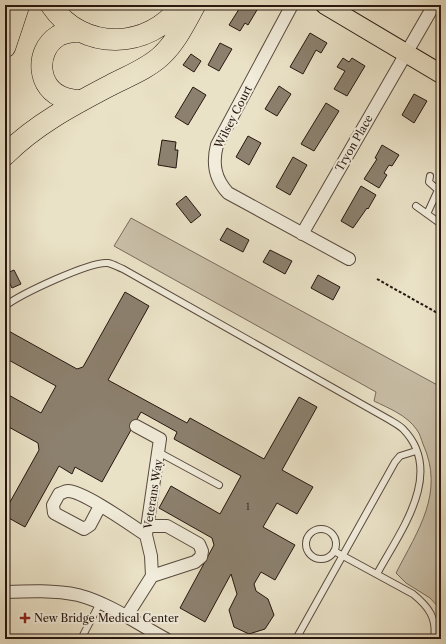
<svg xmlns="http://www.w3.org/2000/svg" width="446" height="644" font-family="'Libre Caslon Text',serif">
<rect width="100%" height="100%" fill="#eae2c7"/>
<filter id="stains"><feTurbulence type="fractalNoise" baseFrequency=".005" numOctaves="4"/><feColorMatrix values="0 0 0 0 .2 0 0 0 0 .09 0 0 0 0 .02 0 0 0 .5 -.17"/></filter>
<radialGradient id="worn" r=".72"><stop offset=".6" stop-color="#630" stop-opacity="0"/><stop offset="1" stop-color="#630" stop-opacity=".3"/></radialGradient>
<!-- green -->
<path fill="#c9bfa8" stroke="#786b5c" d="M131,218L441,387V610L430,598L406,583L396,573C418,530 445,493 423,444C421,439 420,434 417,430C407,415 388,408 374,401L376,392L114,246Z"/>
<!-- building -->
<path fill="#8c816f" stroke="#271710" d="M239,5H260L248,25L245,23L240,31L229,25L241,6Z
M310,33L327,43L321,53L316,50L303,74L290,67Z
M220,43L232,49L219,71L208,65Z
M191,54L201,61L194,72L183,65Z
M343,58L349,62L352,58L365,66L347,96L334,89L345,71L337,67Z
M279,86L291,94L277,116L265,109Z
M193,87L206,95L188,125L175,117Z
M414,94L427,101L414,123L402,115Z
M326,103L339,111L314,151L301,144Z
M248,136L261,143L249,165L236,157Z
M162,140L176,142L175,150H178L176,168L158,165Z
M382,145L399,155L392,166L389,165L384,173L387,175L379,188L364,179L377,159L375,158Z
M293,157L307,165L290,195L276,187Z
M361,186L376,195L368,209L367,208L353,228L341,221Z
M186,196L201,215L191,223L176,204Z
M227,228L249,240L243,252L220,240Z
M270,250L292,261L285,274L263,262Z
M14,270L21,284L12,288L5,274Z
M318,275L340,287L333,300L311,288Z
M125,292L149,306L108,380L187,423L190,418L264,459L299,397L317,407L282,470L313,487L297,514L277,503L263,527L295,545L275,580L261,572L254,584L256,591L268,599L274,615L265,629L249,634L234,627L229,610L237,594L231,574L205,622L180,608L214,545L212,538L159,508L171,486L220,514L241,476L174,439L177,432L141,412L102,482L75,467L72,474L59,466L25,527L5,516V511L39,450L38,443L5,425V393L41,413L56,386L5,358V329L77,369L83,367Z"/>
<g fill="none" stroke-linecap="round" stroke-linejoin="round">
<defs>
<path id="service" d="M416,206L441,224
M427,214L438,190L429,182L430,176
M5,306C21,294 90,261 108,263C113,264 118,267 123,269L388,419C393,422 399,425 403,429C446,473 399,533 377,574
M160,453L219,485
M306 544a15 15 0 1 1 30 0a15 15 0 1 1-30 0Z
M334,551L413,594C429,607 437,618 434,639
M81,639L100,603
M296,639L395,462L400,456L416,451"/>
<path id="minor" d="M292,5L217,145C212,164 215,179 228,193L349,259
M302,234L434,5
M100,506L90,525L84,529L54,513L53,505L59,494C62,493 65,491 68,491C83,491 131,525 146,535
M147,526H167L199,544L202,551L201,557L195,562L152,576
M5,592C29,591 55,590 78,595C109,603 138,624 166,639
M126,617L152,576L151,556L146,535L160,439L136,426"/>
<path id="primary" d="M325,5L441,74"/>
<path id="motorway" d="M51,5C82,52 150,50 181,5
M79,31C72,32 64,32 58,36C34,51 37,90 65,98C70,100 76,100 81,101
M5,47L19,5
M5,155C36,124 73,105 111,85C128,76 147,69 161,56C176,42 185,23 195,5"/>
</defs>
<!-- service casing -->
<use href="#service" stroke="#584a3e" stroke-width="8"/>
<!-- minor casing -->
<use href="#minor" stroke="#584a3e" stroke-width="14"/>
<!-- primary casing -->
<use href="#primary" stroke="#271710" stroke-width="20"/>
<!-- motorway casing -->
<use href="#motorway" stroke="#271710" stroke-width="22"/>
<!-- path -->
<path stroke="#271710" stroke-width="2" stroke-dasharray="3 2" stroke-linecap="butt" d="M377,279L441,315
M5,529L9,528"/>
<!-- service -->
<use href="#service" stroke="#f1ecdb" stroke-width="6"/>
<!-- minor -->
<use href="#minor" stroke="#f1ecdb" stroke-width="12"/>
<!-- primary -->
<use href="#primary" stroke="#eae2c7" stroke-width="18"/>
<!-- motorway -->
<use href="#motorway" stroke="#eae2c7" stroke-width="21"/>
</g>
<!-- markers -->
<path fill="#8f2418" stroke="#f1ecdb" stroke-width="1.5" d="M23 612h4v4h4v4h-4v4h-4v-4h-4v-4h4z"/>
<g text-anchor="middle" stroke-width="4" stroke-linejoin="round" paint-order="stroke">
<!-- number labels -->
<g font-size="9" fill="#403228">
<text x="248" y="510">1</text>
</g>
<!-- street labels -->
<g font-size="11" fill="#271710" stroke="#f1ecdb">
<text transform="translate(233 117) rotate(-63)" y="4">Wilsey Court</text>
<text transform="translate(354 143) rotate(-60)" y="4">Tryon Place</text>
<text transform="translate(153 494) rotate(-81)" y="4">Veterans Way</text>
</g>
<!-- poi labels -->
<g font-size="11" fill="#271710" stroke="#f1ecdb" text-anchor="start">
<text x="34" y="622">New Bridge Medical Center</text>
</g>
</g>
<!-- margin -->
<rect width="446" height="644" fill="none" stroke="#eae2c7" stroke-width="20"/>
<rect x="6" y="6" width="434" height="632" fill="none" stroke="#271710" stroke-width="2"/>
<rect x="10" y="10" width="426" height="624" fill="none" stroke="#271710"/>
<rect width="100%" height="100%" filter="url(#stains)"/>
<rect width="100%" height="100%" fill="url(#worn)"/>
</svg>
